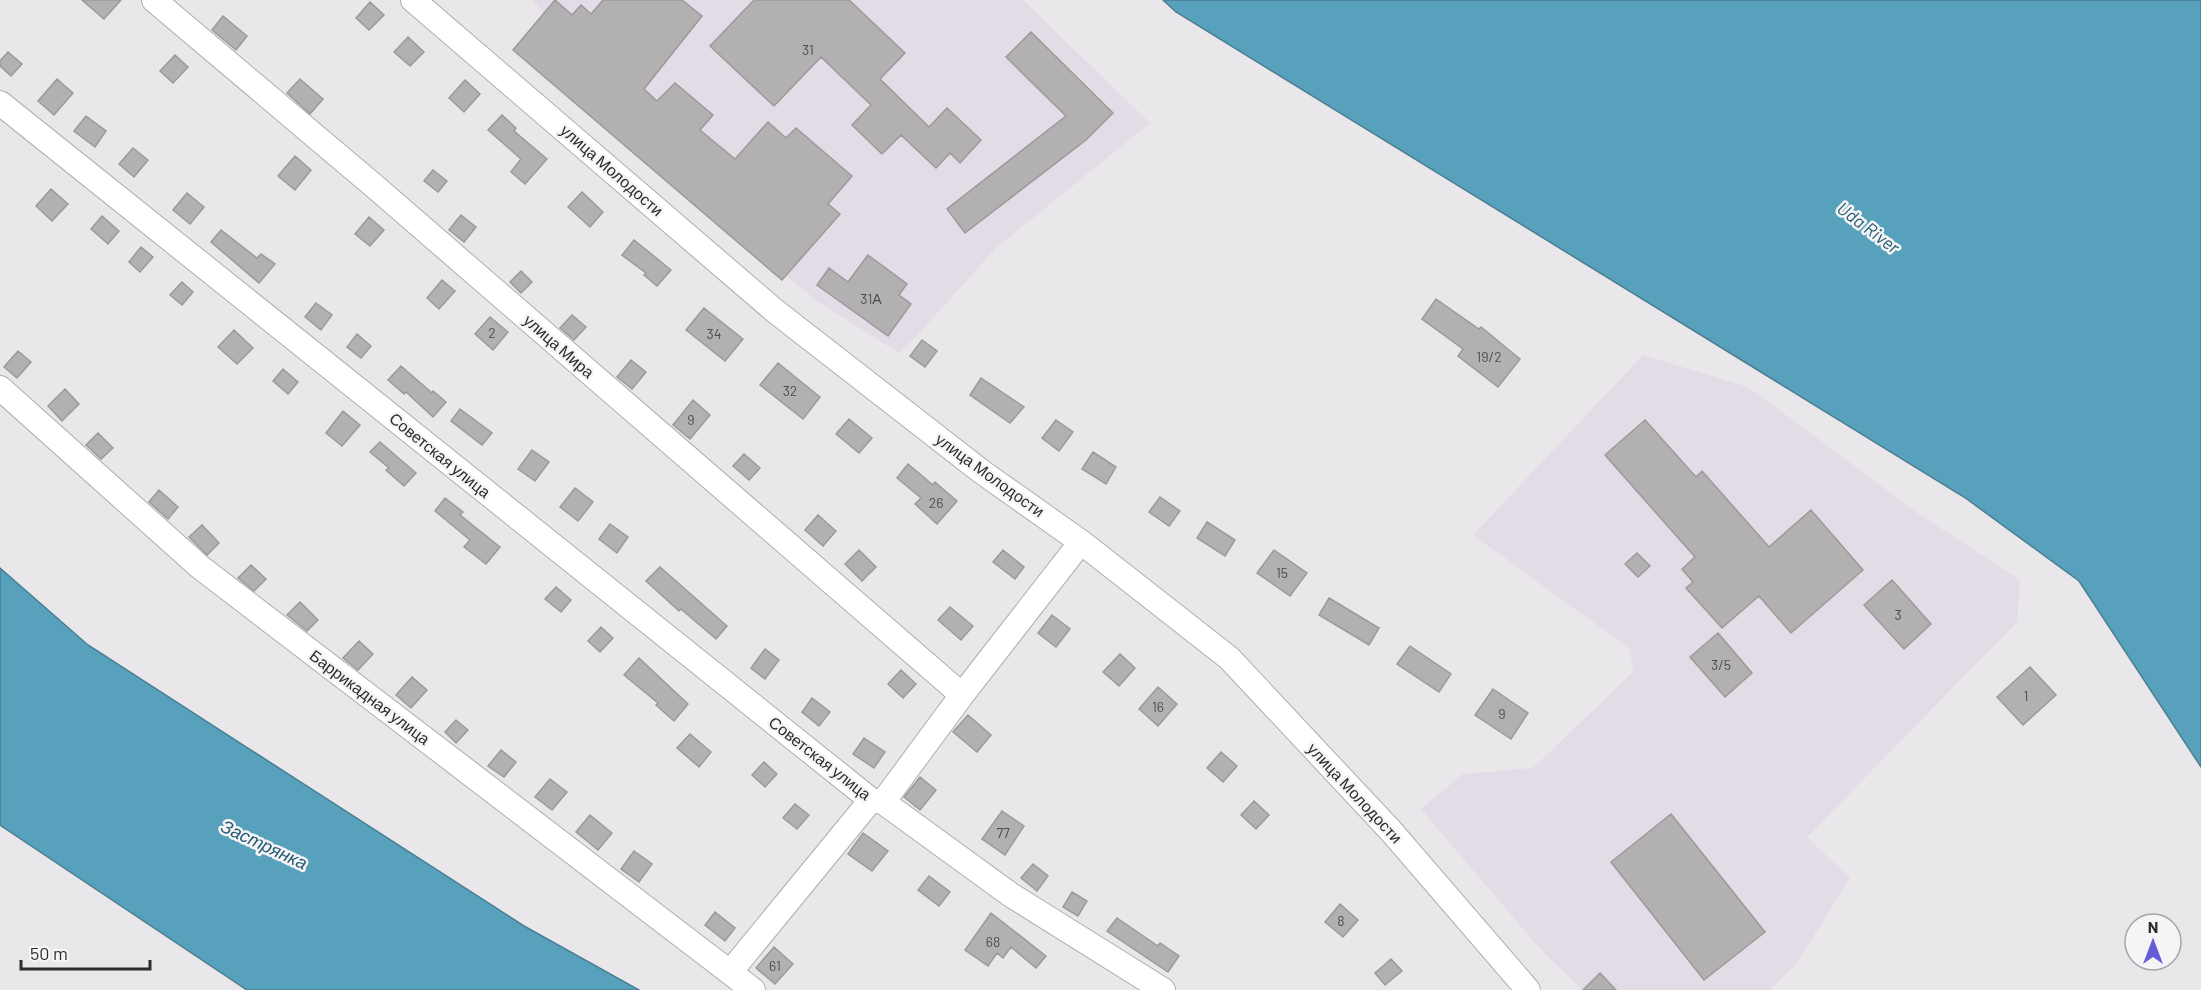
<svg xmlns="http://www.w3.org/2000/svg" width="2201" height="990" font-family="Barlow,sans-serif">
<rect width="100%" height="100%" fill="#e9e7ea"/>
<!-- built -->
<path fill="#e2dce6" d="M532,0H1023L1150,123L996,248L913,340L899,353L817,301L775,266Z
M1643,355L1748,387L1919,514L2020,580L2017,622L1807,837L1850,878L1796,964L1770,990H1582L1542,951L1421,809L1463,774L1533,768L1633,672L1630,649L1473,535Z"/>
<!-- water -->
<path fill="#57a1bd" stroke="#4a7e92" stroke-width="1.5" d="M1163,0H2201V767L2079,581L1964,497L1176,12Z
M0,568L88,645L524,926L639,990H247L0,825Z"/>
<!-- building -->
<path fill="#b3b0b2" stroke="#9c999b" stroke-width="1.5" d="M82,0H121L104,19Z
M555,0L572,15L581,5L591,14L603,0H682L702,16L644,89L657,101L675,83L713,115L700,130L735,159L768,122L786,138L796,128L852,176L828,204L840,214L782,280L513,50Z
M754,0H849L905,53L880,79L929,127L947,108L981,140L960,163L950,153L936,168L901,135L882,154L852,125L871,105L821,57L774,106L710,46Z
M370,2L384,15L369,30L356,18Z
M223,16L247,36L236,50L212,30Z
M1031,32L1113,113L1086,140L965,233L947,209L1066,116L1006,57Z
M408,37L424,52L410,66L394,52Z
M8,52L22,64L11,76L0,66V61Z
M175,55L188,67L173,83L160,71Z
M57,79L73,93L54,115L38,101Z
M300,79L323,99L310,114L287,93Z
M465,80L480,94L464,112L449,98Z
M502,115L516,128L514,131L547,159L525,184L511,172L521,159L488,130Z
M86,116L106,131L95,147L74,131Z
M133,148L148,160L134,177L119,164Z
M295,156L311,170L295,190L278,176Z
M433,170L447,181L438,192L424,181Z
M51,189L68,204L52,221L36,206Z
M582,192L603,212L590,227L568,207Z
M187,193L204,207L190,224L173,210Z
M461,215L476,227L464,242L449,230Z
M102,216L119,231L108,244L91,229Z
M369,217L384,230L370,246L355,234Z
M221,230L257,258L261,254L275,264L259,283L211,242Z
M634,240L671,270L657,286L644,275L646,273L622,255Z
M141,247L153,257L140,272L129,262Z
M868,255L907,284L899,295L911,304L888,336L817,285L829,268L848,282Z
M521,271L532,282L521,293L510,282Z
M442,280L455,291L439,309L427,298Z
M182,282L193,292L182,305L170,295Z
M1436,299L1479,329L1481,327L1520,359L1498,387L1458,356L1463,349L1422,319Z
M316,303L332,315L321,330L305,317Z
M704,308L743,339L725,361L686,330Z
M572,315L586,327L574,340L560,328Z
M490,317L508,332L493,350L475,334Z
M234,330L253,348L237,364L218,347Z
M357,334L371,346L361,358L347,347Z
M922,340L937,351L925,367L910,356Z
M18,351L31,362L17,378L4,367Z
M631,360L646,372L632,389L617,377Z
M778,363L820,397L803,419L760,385Z
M401,366L432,393L433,391L446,402L433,417L406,392L404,394L388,380Z
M283,369L298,382L288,394L273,381Z
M981,378L1024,407L1010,423L970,395Z
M65,389L79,404L62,421L48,406Z
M693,400L710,415L690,439L673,425Z
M460,409L492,433L482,445L451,421Z
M343,411L360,425L342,446L326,433Z
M849,419L872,438L859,453L836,434Z
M1056,420L1073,432L1059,451L1042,438Z
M1645,420L1696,477L1702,471L1769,547L1811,510L1863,570L1791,633L1759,596L1722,628L1686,588L1693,582L1682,569L1695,557L1605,455Z
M98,433L113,448L101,459L86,445Z
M380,442L416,473L404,486L386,470L389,468L370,452Z
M532,450L549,462L535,481L518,469Z
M1093,452L1116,467L1106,484L1082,469Z
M744,454L760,468L749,480L733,466Z
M908,464L933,485L935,482L957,501L937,524L915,504L921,498L897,478Z
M575,488L593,502L578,521L560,507Z
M159,490L178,507L168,519L149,502Z
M1160,497L1180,511L1169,526L1149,512Z
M445,498L463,512L460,515L500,547L486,564L464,547L470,540L435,511Z
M818,515L836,531L823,546L805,530Z
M1207,522L1235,540L1225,556L1197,538Z
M610,524L628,537L617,553L599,539Z
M202,525L219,543L207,555L189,537Z
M859,550L876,567L862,581L845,564Z
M1003,550L1024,567L1015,579L993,562Z
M1274,550L1307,573L1290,596L1257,573Z
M1637,553L1650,566L1638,577L1625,564Z
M251,565L266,579L254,591L238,578Z
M660,567L727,626L716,639L681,609L679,611L646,581Z
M1892,580L1931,624L1904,649L1864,605Z
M556,587L571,600L561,612L545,599Z
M1329,598L1379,628L1369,645L1319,615Z
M300,602L318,620L307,631L287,615Z
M950,607L973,626L961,640L938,620Z
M1052,615L1070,629L1056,647L1038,633Z
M601,627L613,638L600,652L588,641Z
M1718,633L1752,673L1725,697L1690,657Z
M359,641L373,654L358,670L343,658Z
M1410,646L1451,674L1439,692L1397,664Z
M765,649L779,660L765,679L751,668Z
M1120,654L1135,668L1119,686L1103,672Z
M639,658L688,704L674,721L656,705L658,703L624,675Z
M2030,667L2056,695L2023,725L1997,697Z
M901,670L916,684L903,698L888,684Z
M412,677L427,690L411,708L396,695Z
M1158,687L1177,704L1158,726L1139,709Z
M1493,689L1528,713L1511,739L1475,715Z
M812,698L830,712L819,726L802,712Z
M968,715L991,735L977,752L953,732Z
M456,720L468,730L456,743L445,732Z
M690,734L711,752L699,767L677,748Z
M864,738L885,752L874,768L853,754Z
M501,750L516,762L504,777L488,766Z
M1221,752L1237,766L1223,782L1207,768Z
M764,762L777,774L765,787L752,775Z
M920,777L936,790L920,810L904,797Z
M550,779L567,792L552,810L535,797Z
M1254,801L1269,815L1256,829L1241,815Z
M795,804L809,815L797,829L783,818Z
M1002,811L1024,826L1005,855L982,839Z
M1671,814L1765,932L1704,980L1611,862Z
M590,815L612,833L598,850L576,832Z
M863,833L888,851L872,871L848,854Z
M634,851L652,864L639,882L621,869Z
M1033,864L1048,876L1037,891L1021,878Z
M929,876L950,892L939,906L918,890Z
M1072,892L1087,901L1078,916L1063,907Z
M1340,904L1358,920L1343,937L1325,922Z
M715,912L735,928L725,941L705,925Z
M991,913L1046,956L1036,968L1011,947L1003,958L997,953L988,966L965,950Z
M1117,918L1158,946L1160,943L1179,956L1168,972L1107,931Z
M774,947L793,964L775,984L756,968Z
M1391,959L1402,971L1385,985L1375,973Z
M1600,973L1616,990H1583Z"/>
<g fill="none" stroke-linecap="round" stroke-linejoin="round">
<defs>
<path id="minor" d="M154,0L373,185L962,695
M413,0L775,311L982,472L1081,542L1229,658L1391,831L1528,990
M0,103L871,800L883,802L1011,895L1163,990
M0,388L200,567L753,990
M883,802L962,695L1081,542
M731,971L871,800"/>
</defs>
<!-- minor casing -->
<use href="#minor" stroke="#aeadaf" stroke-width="26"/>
<!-- minor -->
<use href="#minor" stroke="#fff" stroke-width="24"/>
</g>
<g text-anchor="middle" stroke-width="5" stroke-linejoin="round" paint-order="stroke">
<!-- number labels -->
<g font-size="14" fill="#4e4d4e">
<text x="808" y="55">31</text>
<text x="871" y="304">31А</text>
<text x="492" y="338">2</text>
<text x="714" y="339">34</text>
<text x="1489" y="362">19/2</text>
<text x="790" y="396">32</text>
<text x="691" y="425">9</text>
<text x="936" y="508">26</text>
<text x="1282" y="578">15</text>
<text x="1898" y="620">3</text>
<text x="1721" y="670">3/5</text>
<text x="2026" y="701">1</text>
<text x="1158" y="712">16</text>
<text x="1502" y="719">9</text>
<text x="1003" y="838">77</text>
<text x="1341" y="926">8</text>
<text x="993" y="947">68</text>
<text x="775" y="971">61</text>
</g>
<!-- street labels -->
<g font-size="16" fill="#2d2c2d" stroke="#f6f4f7">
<text transform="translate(612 170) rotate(41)" y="6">улица Молодости</text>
<text transform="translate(559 346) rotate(41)" y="6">улица Мира</text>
<text transform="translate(440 455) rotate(39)" y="6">Советская улица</text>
<text transform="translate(990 475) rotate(36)" y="6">улица Молодости</text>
<text transform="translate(370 697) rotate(37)" y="6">Баррикадная улица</text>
<text transform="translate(820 758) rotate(38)" y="6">Советская улица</text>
<text transform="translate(1355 793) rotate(47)" y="6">улица Молодости</text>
</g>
<!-- water labels -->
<g font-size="18" font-style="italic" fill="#225c72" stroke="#f6f4f7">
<text transform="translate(1868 228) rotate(37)" y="6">Uda River</text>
<text transform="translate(264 845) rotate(25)" y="6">Застрянка</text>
</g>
</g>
<!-- north arrow -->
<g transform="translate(2153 942)"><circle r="28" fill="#f6f4f7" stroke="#a6a4a6" stroke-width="1.5"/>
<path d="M0-4.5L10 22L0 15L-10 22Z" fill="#655dd6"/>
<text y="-9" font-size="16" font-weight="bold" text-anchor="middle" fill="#2d2c2d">N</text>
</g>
<!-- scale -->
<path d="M21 960v9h129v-9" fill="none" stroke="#2d2c2d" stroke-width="3"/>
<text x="30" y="960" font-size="18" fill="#2d2c2d" stroke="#f6f4f7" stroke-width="4.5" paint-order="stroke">50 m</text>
</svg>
